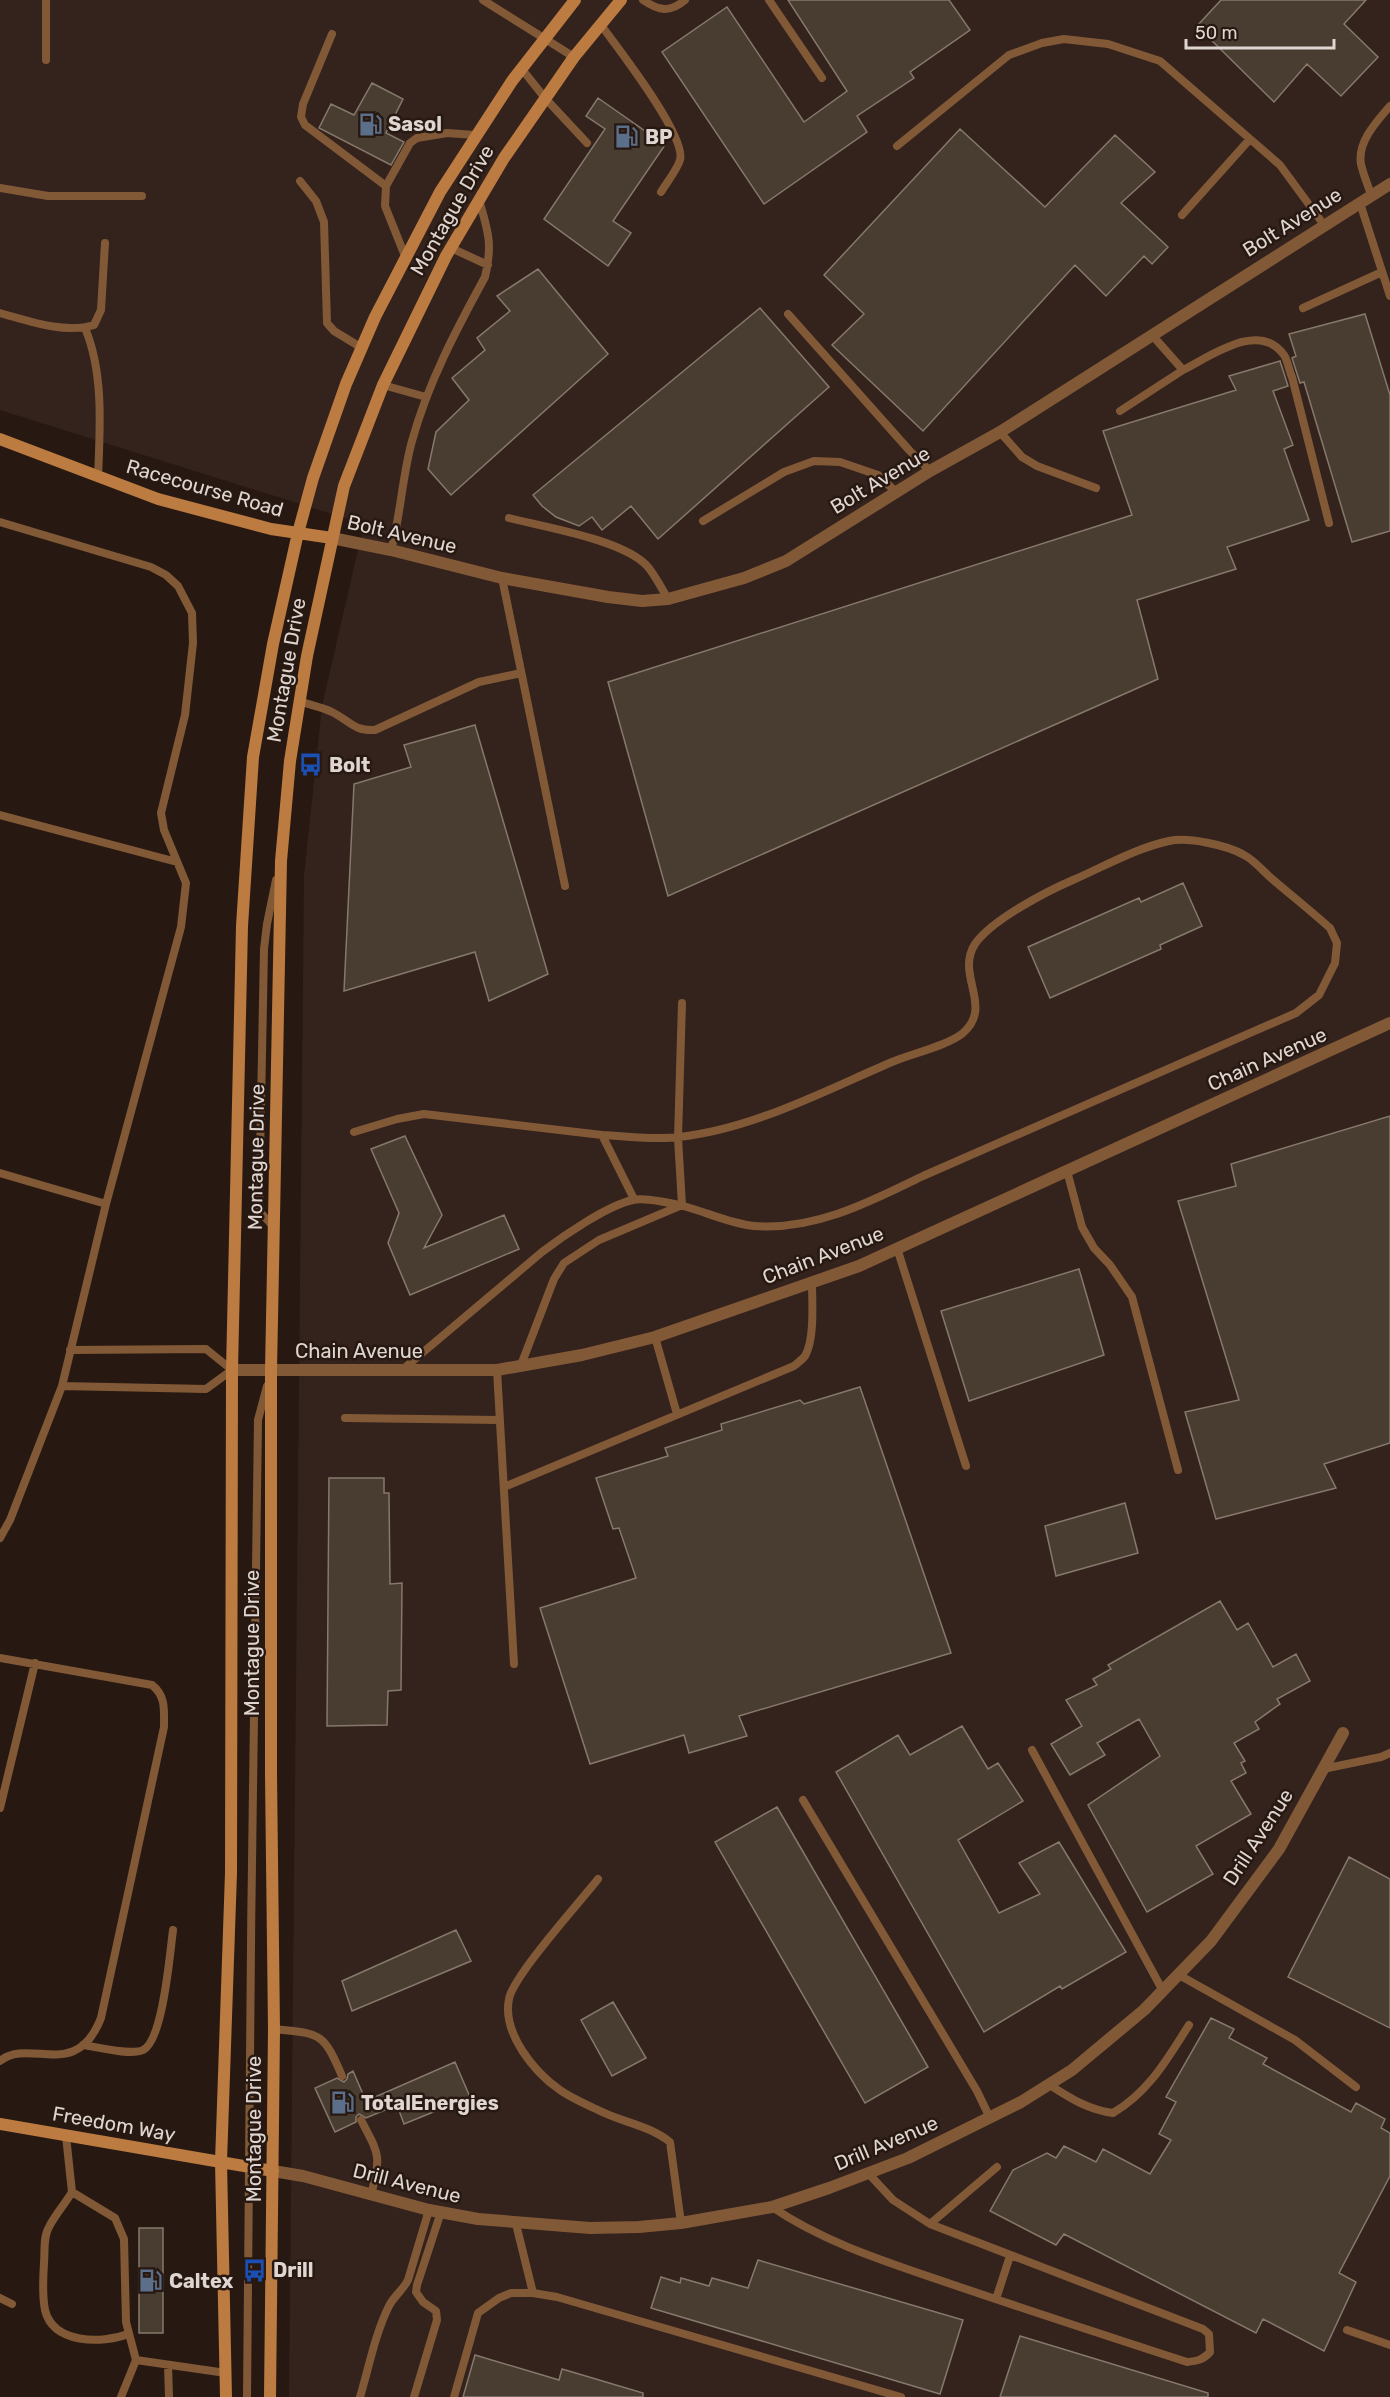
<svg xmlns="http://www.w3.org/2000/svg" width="1390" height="2397" font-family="Rubik,sans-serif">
<rect width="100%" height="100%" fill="#271912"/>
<!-- industrial -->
<path fill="#34221d" d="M0,0H1390V2397H289L304,876L322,706L364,524L0,410Z"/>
<!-- building -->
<path fill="#483d30" stroke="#85796b" stroke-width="1.5" d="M788,0H949L970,30L910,72L914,78L857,116L867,132L764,204L662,52L727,7L804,122L847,91Z
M1221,0H1366L1344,24L1378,57L1341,96L1307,64L1274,102L1197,26Z
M372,83L403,99L386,133L404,142L391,165L319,128L331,104L354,115Z
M598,98L665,145L613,221L631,233L608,266L544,219L605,129L586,116Z
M960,129L1045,207L1115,135L1155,172L1121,203L1168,247L1152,264L1144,256L1106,296L1075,265L923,431L832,345L864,314L824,275Z
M538,269L608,354L451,495L428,469L436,432L469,400L452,378L485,350L477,338L510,311L497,296Z
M760,308L829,387L658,539L631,506L602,530L592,517L579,526L556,517L542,506L533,495Z
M1365,314L1390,395V531L1352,542L1304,382L1300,383L1292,358L1296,356L1289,334Z
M1280,361L1288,386L1273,391L1293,445L1284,449L1309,520L1227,547L1236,569L1137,600L1158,679L668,896L608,682L1132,515L1103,431L1236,390L1229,376Z
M475,725L548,974L489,1001L475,952L344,991L354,784L411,767L404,745Z
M1183,883L1202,926L1160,945L1161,949L1050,998L1028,947L1139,898L1141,902Z
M1390,1116V1443L1324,1464L1336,1488L1216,1519L1185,1412L1239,1400L1178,1201L1236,1186L1231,1164Z
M405,1136L442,1215L424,1248L504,1215L519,1249L410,1295L388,1243L399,1213L371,1149Z
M1079,1269L1104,1355L969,1401L941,1311Z
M860,1387L951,1653L739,1716L747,1736L689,1753L684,1735L590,1764L540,1608L636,1578L619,1528L613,1529L596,1478L668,1456L665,1448L722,1430L721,1424L800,1400L804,1404Z
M329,1478H384V1493H389L390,1584L402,1583L401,1690L388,1691L387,1725L327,1726Z
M1125,1503L1138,1553L1056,1576L1045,1526Z
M1220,1601L1237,1630L1248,1623L1273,1667L1296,1654L1310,1681L1277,1699L1280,1704L1255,1722L1259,1729L1234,1743L1245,1761L1241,1763L1246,1773L1231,1781L1251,1814L1196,1846L1213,1874L1147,1912L1088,1805L1160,1756L1139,1719L1097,1743L1105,1755L1070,1775L1051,1744L1082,1726L1066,1700L1097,1685L1093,1679L1111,1669L1108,1665Z
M962,1726L988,1769L998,1763L1023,1801L958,1840L999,1913L1040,1894L1019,1863L1059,1842L1126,1952L1062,1989L1060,1986L984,2032L836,1772L898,1735L910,1755Z
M777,1807L928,2067L865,2103L715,1842Z
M1349,1857L1390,1879V2028L1288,1977Z
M456,1930L471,1961L352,2011L342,1981Z
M613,2002L646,2058L612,2076L581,2020Z
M1211,2018L1234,2029L1229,2038L1267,2058L1263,2064L1351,2112L1356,2103L1385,2119L1381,2128L1390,2133V2176L1339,2273L1356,2282L1324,2351L1263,2319L1256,2333L1064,2234L1056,2245L990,2211L1013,2170L1047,2153L1056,2158L1064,2146L1096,2162L1103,2149L1150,2174L1171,2140L1159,2134L1176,2102L1166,2097Z
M455,2062L470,2097L404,2124L397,2105L366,2118L359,2114L356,2117V2122L335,2132L315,2088L337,2078L344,2082L347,2079L348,2074L353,2071L366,2101Z
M139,2228H163V2333H139Z
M758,2260L963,2320L940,2394L651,2308L661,2277L680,2283L681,2278L709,2286L712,2278L748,2288Z
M1020,2336L1208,2393V2397H1000Z
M475,2355L559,2380L562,2369L643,2393V2397H463Z"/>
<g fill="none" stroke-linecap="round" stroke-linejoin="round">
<!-- lane -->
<path stroke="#825936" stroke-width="8" d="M483,0L574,57
M643,0C659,11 670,13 685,0
M769,0L822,78
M601,25C617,47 687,136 680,160C677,170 667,182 661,192
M332,34L303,104L301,117L305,125L386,186
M46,60V0
M521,68L545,98L587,143
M897,146L1009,55L1042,43L1064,39L1108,44L1160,61L1280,165L1324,225
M300,181L316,201L324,222L327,323L334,331L362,348
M0,188L48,196H142
M1371,195C1368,185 1363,174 1361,164C1357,142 1377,121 1390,106
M1360,203L1390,296
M1182,215L1250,139
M451,248L488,265
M405,256L385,206L386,186L410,143L417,138L447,133L475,135
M1303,308L1382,272
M0,313C29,321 64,334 94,325L101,310L105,243
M788,314L909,450L930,471
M85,328C104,373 100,429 98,477
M1183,370C1211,356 1259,320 1284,355C1288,361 1289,371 1292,377L1329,523
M383,385L426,397
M1120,411L1183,370L1152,335
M1000,432L1022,457L1037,466L1096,488
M509,518C544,527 625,540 648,567C656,577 662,589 668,599
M703,521L784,472L814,461L840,462L878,475L896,492
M0,522L151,567L166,575L178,586L192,613L193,643L185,715L161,813L164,830L186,883L181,927L106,1204L62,1386L10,1520L0,1538
M391,550C401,514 402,477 412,441C428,383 456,330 485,277C493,244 488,231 479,200
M502,578L565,886
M299,701C310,705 322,707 332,712C350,721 353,731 375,730L479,682L521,673
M0,815L177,862
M354,1132L397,1119L424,1114L602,1135L634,1199
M1067,1171L1082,1227L1094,1248L1110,1265L1132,1297L1178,1470
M0,1173L106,1204
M274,1227L259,1211L264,949L267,924L276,880
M897,1248L966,1466
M655,1337L677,1414
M521,1365L554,1279L564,1263L599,1240L682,1205L678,1138L682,1003
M402,1370L542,1252C563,1236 608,1205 633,1200C644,1197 676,1204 687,1207C708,1213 732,1224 754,1226C814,1231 870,1202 923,1176L1296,1013L1319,995L1335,963L1337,943L1330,928C1311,911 1291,895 1271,878C1263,871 1254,860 1244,855C1227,845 1188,837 1169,841C1136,848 1103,867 1073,880C1045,892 992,920 975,944C955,975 994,1006 963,1033C949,1045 911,1054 892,1062C824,1091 753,1129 679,1137C654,1140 627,1136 602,1135
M497,1370L514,1664
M62,1386L206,1389L232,1370L206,1349L70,1350
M345,1418L500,1420
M504,1487L794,1366C797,1363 802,1360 805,1356C815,1339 812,1302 812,1282
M0,1658L152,1685C166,1696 164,1710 164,1727L101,2018C76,2082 30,2037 0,2061
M1032,1750L1163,1991
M1323,1769L1381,1757L1390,1753
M803,1800L977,2091L990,2118
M0,1808L35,1663
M598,1879C580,1902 513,1976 509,1999C502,2033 534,2072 560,2090C571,2098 584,2103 596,2109C620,2122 649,2125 670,2142L681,2223
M1179,1975L1295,2040L1356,2087
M274,2029C320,2034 323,2031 342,2076
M83,2045C97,2047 131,2056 143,2050C163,2041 170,1952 173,1930
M1048,2084C1070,2098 1088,2110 1113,2113C1149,2092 1167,2059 1189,2025
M361,2120C380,2156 381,2155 371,2195
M66,2136L72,2192C65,2204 55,2215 49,2227C43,2237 45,2252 44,2263C43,2278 42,2295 45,2310C53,2344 102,2344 128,2334
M72,2192L115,2218L124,2239L126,2322L136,2360L226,2373
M772,2207C825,2243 887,2262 948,2283C1027,2310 1107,2336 1187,2362C1197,2361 1203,2360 1210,2352L1209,2334L1203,2329L930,2224L893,2200L868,2173
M516,2224L533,2293
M930,2224L997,2167
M0,2298L12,2304
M996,2299L1010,2256
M1347,2330L1390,2345
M168,2365L169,2397
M121,2397L136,2360
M247,2397C248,2071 254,1746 258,1420L267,1386
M360,2397C369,2367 375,2334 389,2306C394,2296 403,2290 408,2280L429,2210
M414,2397L437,2320L436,2311L423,2302L416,2292L417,2285L441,2212
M454,2397L478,2313L499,2298L511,2293H533L557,2297L901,2397"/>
<!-- street -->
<path stroke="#825936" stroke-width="12" d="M332,538L391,550L502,578L608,597L642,601L668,599L744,578L786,561L930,471L1000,432L1390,184
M232,1370H497L582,1355L655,1337L859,1266L1390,1023
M273,2171L303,2176L429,2210L478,2219L590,2228L639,2227L681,2223L772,2207L829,2188L908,2158L1021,2102L1072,2070L1144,2010L1211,1941L1279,1849L1343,1733"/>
<!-- secondary -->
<path stroke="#bc7b40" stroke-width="12" d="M0,439L158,499L271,529L332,538
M0,2124L273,2171
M226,2397L221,2162L231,1873L232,1370L242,926L253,757L273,644L298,533L313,478L346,384L375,317L440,192L512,81L575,0
M270,2397L274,2029L271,1775V1370L281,861L290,761L307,656L344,486L383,385L446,256L504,158L574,57L621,0"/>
</g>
<!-- icons -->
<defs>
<symbol id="fuel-bare" viewBox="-9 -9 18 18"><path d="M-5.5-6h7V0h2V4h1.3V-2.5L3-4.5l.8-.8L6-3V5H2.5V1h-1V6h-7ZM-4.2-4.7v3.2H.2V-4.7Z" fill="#5c6f8a" stroke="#271912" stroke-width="2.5" paint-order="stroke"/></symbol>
<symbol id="bus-bare" viewBox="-9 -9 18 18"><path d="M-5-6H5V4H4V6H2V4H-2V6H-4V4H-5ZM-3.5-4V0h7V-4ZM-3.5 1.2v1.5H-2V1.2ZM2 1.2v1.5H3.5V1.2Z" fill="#1a4fb4" stroke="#271912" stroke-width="2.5" paint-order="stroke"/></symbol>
</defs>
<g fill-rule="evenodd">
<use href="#fuel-bare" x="354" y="108" width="33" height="33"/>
<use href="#fuel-bare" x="610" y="120" width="33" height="33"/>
<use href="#bus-bare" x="294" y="748" width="33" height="33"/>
<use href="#fuel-bare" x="326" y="2086" width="33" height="33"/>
<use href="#bus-bare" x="238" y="2254" width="33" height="33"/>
<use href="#fuel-bare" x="134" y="2264" width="33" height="33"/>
</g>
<g text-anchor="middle" stroke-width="5" stroke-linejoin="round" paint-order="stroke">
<!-- poi labels -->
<g font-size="20" font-weight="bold" fill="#e0d6d1" stroke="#271912" text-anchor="start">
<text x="388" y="131">Sasol</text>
<text x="645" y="144">BP</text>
<text x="329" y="772">Bolt</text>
<text x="361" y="2110">TotalEnergies</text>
<text x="273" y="2277">Drill</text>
<text x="169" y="2288">Caltex</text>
</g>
<!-- street labels -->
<g font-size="20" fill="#e0d6d1" stroke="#271912">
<text transform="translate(452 210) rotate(-60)" y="7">Montague Drive</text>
<text transform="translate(1292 222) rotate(-32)" y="7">Bolt Avenue</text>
<text transform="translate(880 480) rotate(-31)" y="7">Bolt Avenue</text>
<text transform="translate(205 488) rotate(16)" y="7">Racecourse Road</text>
<text transform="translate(402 534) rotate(13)" y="7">Bolt Avenue</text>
<text transform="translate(286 670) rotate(-80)" y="7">Montague Drive</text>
<text transform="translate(1267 1059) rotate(-24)" y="7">Chain Avenue</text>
<text transform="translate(256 1157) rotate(-89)" y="7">Montague Drive</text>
<text transform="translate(823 1255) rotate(-21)" y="7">Chain Avenue</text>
<text x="359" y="1358">Chain Avenue</text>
<text transform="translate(252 1643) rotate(-90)" y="7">Montague Drive</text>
<text transform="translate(1258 1837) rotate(-57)" y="7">Drill Avenue</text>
<text transform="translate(114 2124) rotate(10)" y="7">Freedom Way</text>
<text transform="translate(254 2129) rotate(-90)" y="7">Montague Drive</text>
<text transform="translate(886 2143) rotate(-23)" y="7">Drill Avenue</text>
<text transform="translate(407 2183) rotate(14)" y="7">Drill Avenue</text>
</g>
</g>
<!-- scale -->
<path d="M1186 39v9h148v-9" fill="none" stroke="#e0d6d1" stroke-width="3"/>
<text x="1195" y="39" font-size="18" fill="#e0d6d1" stroke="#271912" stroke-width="4.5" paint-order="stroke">50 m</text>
</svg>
